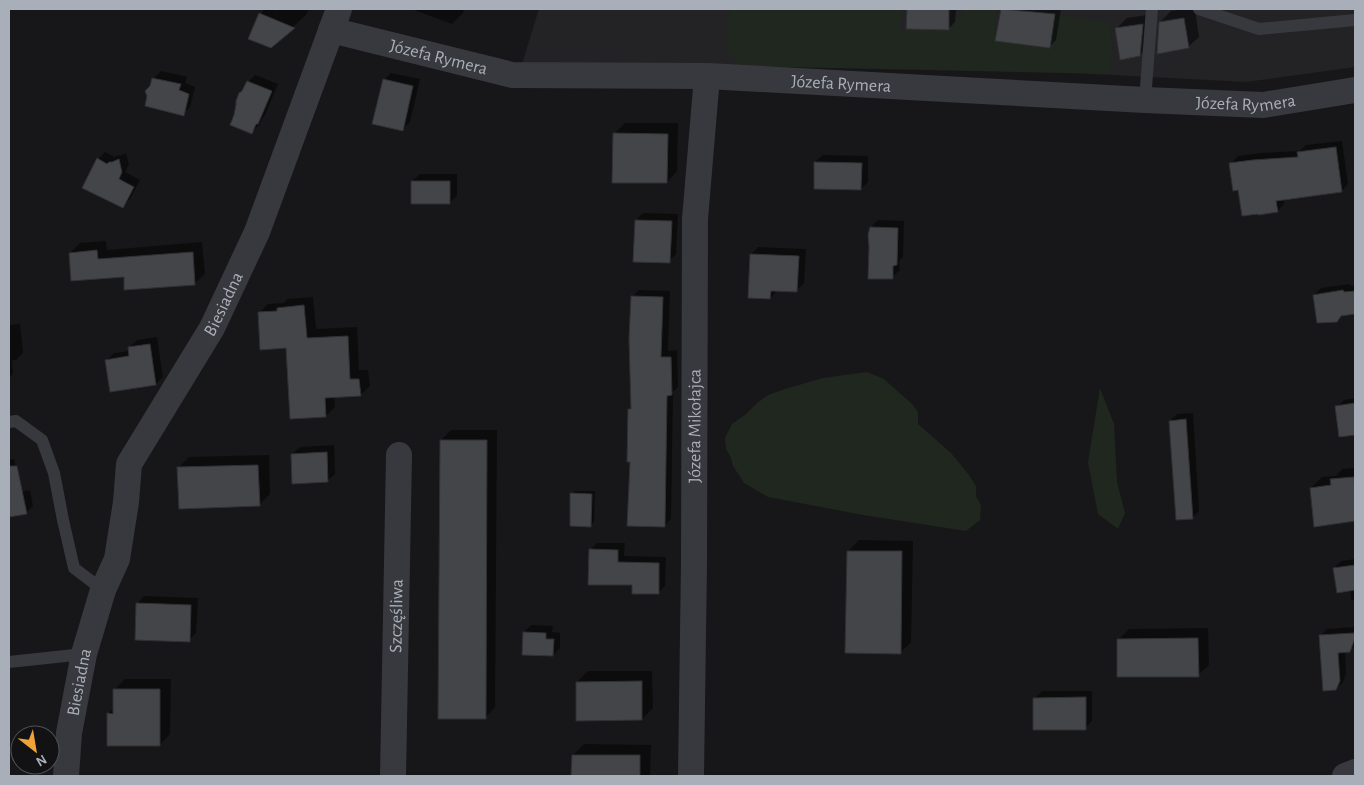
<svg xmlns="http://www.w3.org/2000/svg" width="1364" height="785" font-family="'Alegreya Sans',sans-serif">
<rect width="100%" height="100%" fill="#171719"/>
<!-- built -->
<path fill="#232326" d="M539,9H1355V67L1246,82L942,66L521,67Z"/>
<!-- green -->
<path fill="#1f271f" d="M731,9H903L898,29L948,30L966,9H996L995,41L1049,48L1055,14L1110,23L1113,52L1107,74L743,66L726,52L727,20Z
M867,372L884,379L912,404L918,412V424L951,453L969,475L976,486V496L981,505L980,520L966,531L863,515L768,497L744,483L739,475L733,466L731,458L726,449L725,438L732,424L746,414L757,403L768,395L785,389L823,378Z
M1100,388L1114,424L1117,482L1125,513L1118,529L1098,514L1088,462Z"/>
<!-- shadow -->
<path fill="#0007" d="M265,9H272L276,11L277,9H309L306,15L271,47L260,14Z
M415,9H464L463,13L452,24L414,10Z
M908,9H956L955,22L948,29L907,28Z
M1002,9H1061L1056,40L1049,47L997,40Z
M1187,9H1195L1199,37L1188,47L1160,22L1171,11Z
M1153,14L1150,44L1140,55L1116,29L1127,18Z
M161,71L187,77L185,83L195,87L190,107L183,114L151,87L154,78Z
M391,73L420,79L410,122L402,130L384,80Z
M255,75L278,84L265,115L262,119L259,125L252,132L248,82Z
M625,123H678L677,171L667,182L614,134Z
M1342,141L1348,184L1341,191L1284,199V204L1277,211L1239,188L1231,164L1238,156L1261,153L1300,151L1306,145Z
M105,152L115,157L117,155L120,156L126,153L129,164L125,172L140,180L130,199L123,206L98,159Z
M823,155L868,156V182L861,189L815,162Z
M420,174H457V196L449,203L412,181Z
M643,213L678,214L676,254L669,261L636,220Z
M878,220L904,221L903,257L899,261L900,270L892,277L871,227Z
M106,241L107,250L202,242L205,274L195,283L125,276L70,253L80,243Z
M758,247L806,249L804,283L797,290L777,291L770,298L751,254Z
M1350,284L1351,286L1355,285V313L1344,314L1337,321L1314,295L1321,288Z
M639,290L670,291L668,351L677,350L678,387L673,392L671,519L664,526L631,461L629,410L633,407L632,297Z
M313,297L316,329L357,327L359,370H368L370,386L360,395L334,396L335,407L326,416L287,347L259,313L268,304L284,303L287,299Z
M20,324L23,353L16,360H12L13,374L9,378V325Z
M157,337L163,377L156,384L107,360L114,353L130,351V347L137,340Z
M1355,398V434L1340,436L1337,407L1344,400Z
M1193,413L1199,511L1192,518L1170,421L1177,414Z
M451,430H497L495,707L485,718L441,440Z
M334,445L335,474L327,481L292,454L300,447Z
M269,455L270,494L259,505L178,468L189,457Z
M14,459L21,492L30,490L33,506L26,513L9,516V460Z
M1355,468V520L1316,525L1311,488L1322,477L1336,476L1342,469Z
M575,491H595L594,522L591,525L572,494Z
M859,540L913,541L911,642L901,652L848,551Z
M597,543H625L624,556L666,557L665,586L658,593L633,584L590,550Z
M1355,559V600H1351L1350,590L1334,568L1341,561Z
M144,596L198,598L196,633L189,640L137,604Z
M531,625L553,626L552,632L560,633V648L553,655L524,632Z
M1355,627V645L1350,651H1345L1346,673L1343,682L1336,689L1320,636L1327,629Z
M1208,628L1209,665L1198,675L1118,640L1129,629Z
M588,671H652L653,708L642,719L577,682Z
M125,679H171L170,734L160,745L108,714L114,708V690Z
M1042,691H1092V721L1085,728L1035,698Z
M584,744L651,745L650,776H573V755Z"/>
<!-- building -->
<path fill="#434549" stroke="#313135" d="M907,9H949V30L906,29Z
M1001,9L1055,14L1050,48L995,41Z
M259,13L295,28L271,48L248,39Z
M1184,18L1189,48L1157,54L1159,22Z
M1143,24L1140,56L1120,60L1115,28Z
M152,78L181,84L179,90L189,94L184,116L145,106L147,96L145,91L150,86Z
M383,79L413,86L403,131L372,124Z
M247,81L272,91L258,124H256L252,134L230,125L234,115L236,105V101L239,93L242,91Z
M613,133L668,134L667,183H612Z
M1336,147L1342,192L1276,201L1278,212L1258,215V214L1242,216L1238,190L1233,191L1229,163L1253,160L1298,157L1297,152Z
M97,158L107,164L109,162H112L119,159L122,172L119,179L134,187L123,208L82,188Z
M814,162L862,163L861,190L814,189Z
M411,181H450V204H411Z
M635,220L672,221L670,263L633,262Z
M870,227L898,228L897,265L893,266V279H868L869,247L868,235Z
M97,250L98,259L193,252L195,285L124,290V277L71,281L69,253Z
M750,254L799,256L797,292L771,291L770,299L748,298Z
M1343,290L1344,292L1355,291V314L1341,316L1337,322L1317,323L1313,295Z
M631,296L663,297L661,357H671L672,395L667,396L665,527L627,526L630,462H627L628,409H631L629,339Z
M304,305L307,338L348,336L350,379H359L361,396L325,398L326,417L290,419L286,348L260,350L258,312L277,311V308Z
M150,344L156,385L110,392L105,360L129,356L128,347Z
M1355,403V435L1339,437L1335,406Z
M1186,419L1193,519L1176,520L1169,421Z
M440,440H487L486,719H438Z
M327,452L328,482L292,484L291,454Z
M258,465L260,506L179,509L177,467Z
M9,466H17L27,514L9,517Z
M1354,477L1355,490V521L1314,527L1310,488L1331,485L1330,479Z
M570,493L592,494L591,527L570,526Z
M589,549L618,550V562L659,563V594H632V585H588Z
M847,551H902L901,654L845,653Z
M1355,565V590L1337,593L1333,568Z
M136,603L191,605L190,642L135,640Z
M523,632L546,633V639H554L553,656L522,655Z
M1355,633V638L1350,652L1338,653L1340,681L1336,690L1323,691L1319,635Z
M1198,638L1199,677H1117V639Z
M642,681V720L576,721V682Z
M113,689H160V746H107V713L113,714Z
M1086,697V730H1033V698Z
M572,755H640V776H571Z"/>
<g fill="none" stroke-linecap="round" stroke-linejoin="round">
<!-- service -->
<path stroke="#38393e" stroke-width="12" d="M1199,9L1259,29L1355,20
M1145,100L1152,9
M9,422L16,421L42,440L54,473L63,520L74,568L103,590
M9,662L84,654"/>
<!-- minor -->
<g stroke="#38393e" stroke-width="26">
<path id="s1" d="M331,30L512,75L707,76L1145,100L1263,105L1355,90"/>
<path id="s2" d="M66,776L69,733L84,654L103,590L117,559L126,502L129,464L212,328L257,232L339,9"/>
<path id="s3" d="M393,776L399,455"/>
<path id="s4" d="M691,776L694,563L695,219L707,76"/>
<path d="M1345,776L1355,772"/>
</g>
</g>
<g text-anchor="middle" stroke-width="4" stroke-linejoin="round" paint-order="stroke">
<!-- street labels -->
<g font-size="18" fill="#a9afb9" stroke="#121214">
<text dy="6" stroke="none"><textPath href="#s1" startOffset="111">Józefa Rymera</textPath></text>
<text dy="6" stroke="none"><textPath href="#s1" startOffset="516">Józefa Rymera</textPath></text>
<text dy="6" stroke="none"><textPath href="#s1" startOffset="921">Józefa Rymera</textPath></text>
<text dy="6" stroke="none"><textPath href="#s2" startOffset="506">Biesiadna</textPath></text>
<text dy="6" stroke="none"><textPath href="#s4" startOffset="350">Józefa Mikołajca</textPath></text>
<text dy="6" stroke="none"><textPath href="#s3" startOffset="160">Szczęśliwa</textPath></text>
<text dy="6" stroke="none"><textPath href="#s2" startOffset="95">Biesiadna</textPath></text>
</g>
</g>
<!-- border -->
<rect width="1364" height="785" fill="none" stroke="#a9afb9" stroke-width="20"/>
<!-- north arrow -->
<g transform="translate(35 750) rotate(149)"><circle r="24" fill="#121214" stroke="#4e5156"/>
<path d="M0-4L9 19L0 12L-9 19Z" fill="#efa339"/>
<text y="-8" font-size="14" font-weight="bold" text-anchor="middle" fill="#a9afb9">N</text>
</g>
</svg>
